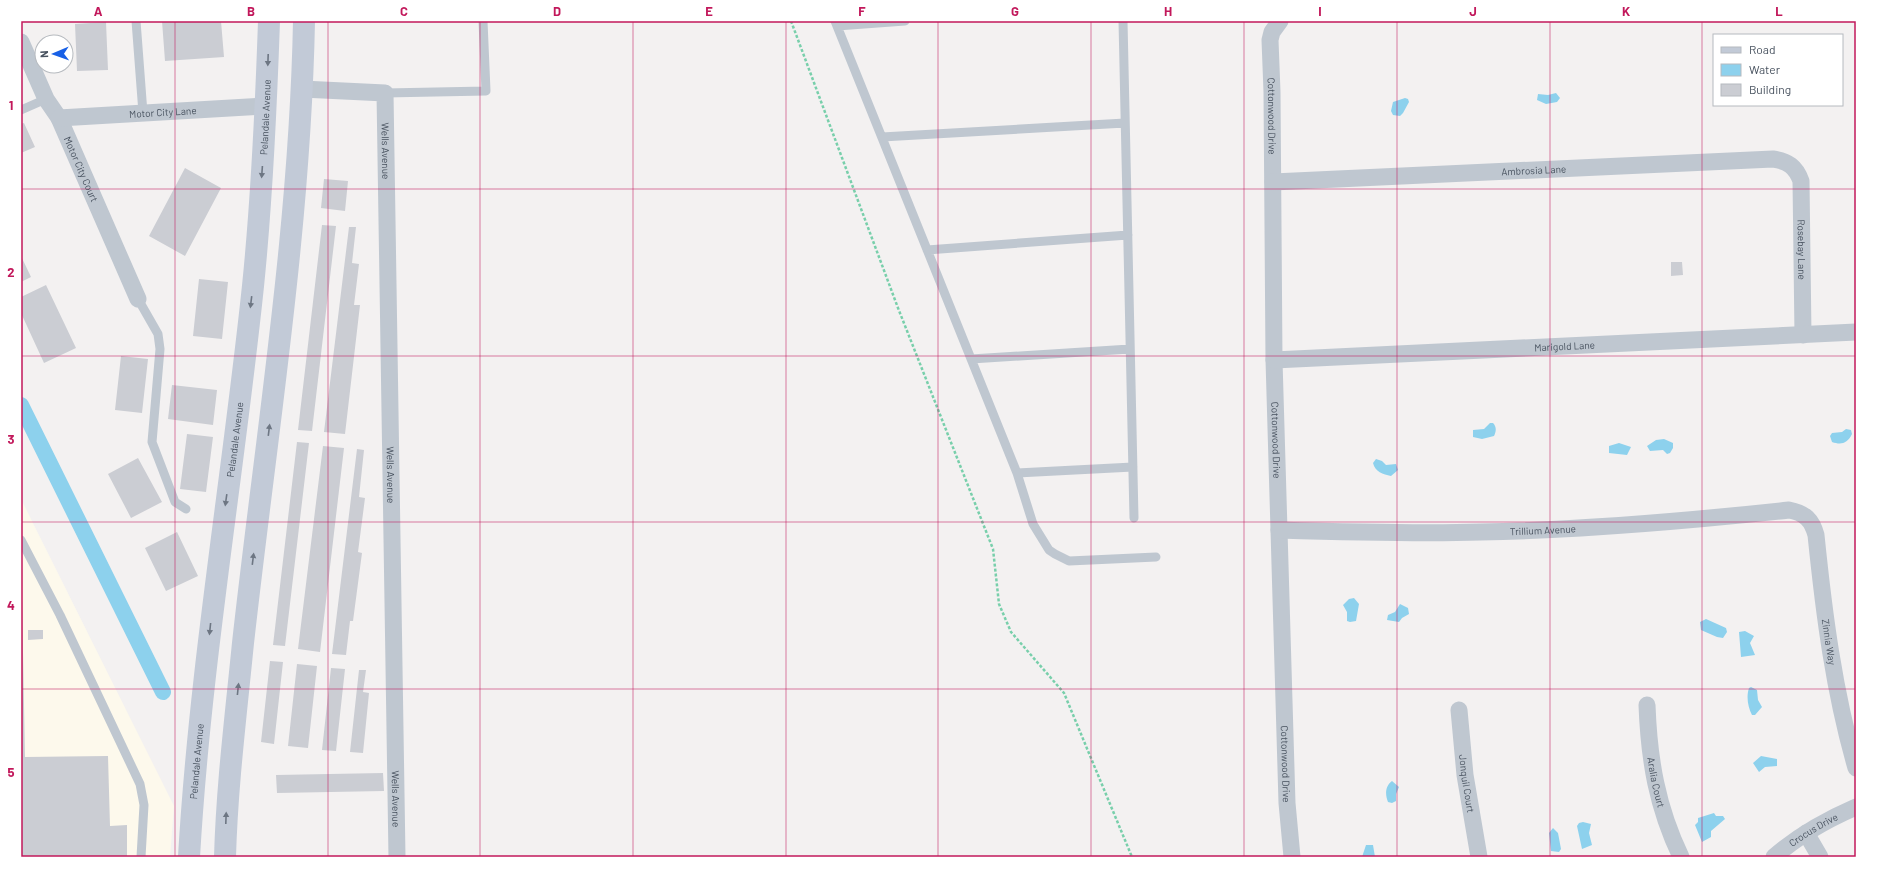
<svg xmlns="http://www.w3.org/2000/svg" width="1877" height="878" font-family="Barlow,sans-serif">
<rect width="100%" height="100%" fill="#f3f1f1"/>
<!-- commercial -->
<path fill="#fdf9ec" d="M21,499L174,806L170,857H21Z"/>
<!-- water -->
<path fill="#8dd1ed" d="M1556,93L1560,98L1557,102L1546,104L1537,100L1538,94L1548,95Z
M1405,98L1408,99L1409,102L1403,113L1400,116L1393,115L1391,111L1393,102Z
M1490,423H1493C1497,427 1496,432 1494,436L1482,439L1473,437V430L1484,429Z
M1846,429L1851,430L1852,434C1847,444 1841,445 1832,442L1830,436L1832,433L1842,432Z
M1664,439L1673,443V448L1670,453L1667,454L1663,450L1650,451L1647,446L1656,440Z
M1619,443L1631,447L1627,455L1609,453V446Z
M1376,459L1382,461L1386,465L1396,464L1398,470L1391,476C1383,474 1375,472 1373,463Z
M1354,598L1359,604L1356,621L1350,622L1347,621V612L1343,605L1349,599Z
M1400,604L1408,608L1409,614L1402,618L1399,622L1387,620L1388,615L1395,612Z
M1706,619L1726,628L1727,632L1723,638L1717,637L1701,630L1700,622Z
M1745,631L1754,636L1750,643L1755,655L1741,657L1739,632Z
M1751,687L1757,690L1758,700L1762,707L1755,715H1752C1748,707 1746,697 1749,688Z
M1761,756L1777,759V766L1765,767L1759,772L1753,763Z
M1392,781L1399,787L1396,794V801L1392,803L1388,802C1385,795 1385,786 1392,781Z
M1714,813L1716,816H1723L1725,819L1711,831V837L1702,842L1695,825L1698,822V818Z
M1583,822L1591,824L1589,833L1592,845L1582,849L1577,826L1579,823Z
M1553,828L1558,833L1561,849L1559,852L1551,851L1549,833Z
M1366,845H1373L1375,857H1362Z"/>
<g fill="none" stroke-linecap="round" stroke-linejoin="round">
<!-- canal -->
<path stroke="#8dd1ed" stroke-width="16" d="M21,405L163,692"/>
</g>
<!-- building -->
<path fill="#cbcdd3" d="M162,21H221L224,57L165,61Z
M106,22L108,70L77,71L75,24Z
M24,123L35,147L21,153V124Z
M185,168L221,188L185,256L149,236Z
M324,179L348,181L345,211L321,208Z
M322,225L336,226L312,431L298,430Z
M349,227H356L352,263L359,264L354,305H360L345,434L324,432Z
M21,256L31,277L21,282Z
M1671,262H1682L1683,275L1671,276Z
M199,279L228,282L222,339L193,336Z
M46,285L76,348L44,363L21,313V297Z
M121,356L148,359L142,413L115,410Z
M172,385L217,390L213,425L168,419Z
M187,434L213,437L206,492L180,489Z
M297,442L309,443L285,646L273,645Z
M323,446L344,448L320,652L298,649Z
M357,449L364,450L359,497L365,498L358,552L362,553L353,621H350L346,655L332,654Z
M138,458L162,502L131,518L108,474Z
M177,532L198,576L166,591L145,548Z
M21,600H22L25,757L108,756L110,826L127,825V857H21Z
M28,630H43V639L28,640Z
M270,661L283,662L274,744L261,742Z
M297,664L317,666L308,748L288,746Z
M331,668L345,669L336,751L322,750Z
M359,670H366L363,692L369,693L363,753L350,752Z
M383,773L384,791L277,793L276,775Z"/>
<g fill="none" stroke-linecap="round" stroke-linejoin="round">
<!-- path -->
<path stroke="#78cfab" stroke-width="2.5" stroke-dasharray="3 2" stroke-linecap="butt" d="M791,21L898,308L993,549L999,604L1011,632L1064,693L1132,857"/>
<!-- lane -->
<path stroke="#bfc7d0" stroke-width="9" d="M136,21L143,113
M835,21L1017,473L1033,524L1049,550L1055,554L1069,561L1156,557
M1123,21L1134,518
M837,26L905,21
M385,93L486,91L483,21
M21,110L46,99
M882,137L1125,123
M927,250L1128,235
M138,299L158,334L160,349L152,442L175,502L186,509
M971,359L1130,349
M1017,473L1133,467
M21,540L60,615L140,784L144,805L141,857"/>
<!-- street -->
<g stroke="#bfc7d0" stroke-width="17">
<path id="s1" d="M1280,21L1272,32L1270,40L1272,92L1274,360L1287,803L1292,857"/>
<path id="s2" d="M21,42L46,99L59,118L138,299"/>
<path id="s3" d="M302,89L385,93L397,857"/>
<path id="s4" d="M59,118L266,106"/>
<path id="s5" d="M1273,182L1773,159C1788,161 1796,167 1801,181L1803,335"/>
<path id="s6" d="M1274,360L1856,332"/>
<path id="s7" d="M1279,530C1346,532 1414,534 1481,532C1584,530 1687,521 1789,510C1805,513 1812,520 1816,535C1824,614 1834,692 1856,768"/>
<path id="s8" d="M1647,705C1649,760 1657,807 1681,857"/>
<path id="s9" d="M1459,710L1465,775L1479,857"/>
<path d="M1806,833L1820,857"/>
<path id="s10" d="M1774,857C1799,835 1826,820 1856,807"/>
</g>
<!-- secondary -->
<g stroke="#c2cad7" stroke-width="22">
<path id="s11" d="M189,857C200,666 233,477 253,286C262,198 266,109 269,21"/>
<path d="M225,857C227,785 236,714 243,643C266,436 300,230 304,21"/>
</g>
</g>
<!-- one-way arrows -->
<defs><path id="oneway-solid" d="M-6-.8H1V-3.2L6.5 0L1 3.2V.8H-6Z"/></defs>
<g fill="#6d7683">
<use href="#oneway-solid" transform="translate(268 60) rotate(92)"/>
<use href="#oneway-solid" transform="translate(262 172) rotate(94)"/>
<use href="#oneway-solid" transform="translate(251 302) rotate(97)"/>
<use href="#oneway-solid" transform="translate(269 430) rotate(-83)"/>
<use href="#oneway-solid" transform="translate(226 500) rotate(98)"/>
<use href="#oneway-solid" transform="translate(253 559) rotate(-83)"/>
<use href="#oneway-solid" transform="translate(210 629) rotate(96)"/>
<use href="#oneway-solid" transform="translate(238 689) rotate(-84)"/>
<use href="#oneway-solid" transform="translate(226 818) rotate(-88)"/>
</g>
<!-- grid -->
<path fill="none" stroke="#c2185b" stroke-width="1" stroke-opacity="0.55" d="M175,21V857M328,21V857M480,21V857M633,21V857M786,21V857M938,21V857M1091,21V857M1244,21V857M1397,21V857M1550,21V857M1702,21V857M21,189H1856M21,356H1856M21,522H1856M21,689H1856"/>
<g text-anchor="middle" stroke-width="3" stroke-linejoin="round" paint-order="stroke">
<!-- street labels -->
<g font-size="10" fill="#48525f" stroke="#fff">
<text dy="4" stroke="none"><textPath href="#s4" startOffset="104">Motor City Lane</textPath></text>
<text dy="4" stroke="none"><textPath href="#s1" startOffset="98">Cottonwood Drive</textPath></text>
<text dy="4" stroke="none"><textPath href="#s11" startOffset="744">Pelandale Avenue</textPath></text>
<text dy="4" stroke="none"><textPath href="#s3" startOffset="141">Wells Avenue</textPath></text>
<text dy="4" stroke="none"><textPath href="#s2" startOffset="141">Motor City Court</textPath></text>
<text dy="4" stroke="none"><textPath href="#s5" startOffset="261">Ambrosia Lane</textPath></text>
<text dy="4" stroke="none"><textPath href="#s5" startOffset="607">Rosebay Lane</textPath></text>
<text dy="4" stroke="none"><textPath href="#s6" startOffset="291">Marigold Lane</textPath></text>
<text dy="4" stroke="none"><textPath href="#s11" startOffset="420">Pelandale Avenue</textPath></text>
<text dy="4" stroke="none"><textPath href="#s1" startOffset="422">Cottonwood Drive</textPath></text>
<text dy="4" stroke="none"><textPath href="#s3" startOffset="465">Wells Avenue</textPath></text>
<text dy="4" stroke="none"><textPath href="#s7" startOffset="264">Trillium Avenue</textPath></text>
<text dy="4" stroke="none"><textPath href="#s7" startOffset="658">Zinnia Way</textPath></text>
<text dy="4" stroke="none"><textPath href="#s11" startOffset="96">Pelandale Avenue</textPath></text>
<text dy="4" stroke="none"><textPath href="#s1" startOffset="746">Cottonwood Drive</textPath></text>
<text dy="4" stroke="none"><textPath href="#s8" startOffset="78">Aralia Court</textPath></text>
<text dy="4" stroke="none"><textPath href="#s9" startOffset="74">Jonquil Court</textPath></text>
<text dy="4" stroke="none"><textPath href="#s3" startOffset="789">Wells Avenue</textPath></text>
<text dy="4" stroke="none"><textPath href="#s10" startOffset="48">Crocus Drive</textPath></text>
</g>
</g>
<!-- border -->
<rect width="1877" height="878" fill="none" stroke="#ffffff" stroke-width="44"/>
<!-- legend -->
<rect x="1713" y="34" width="130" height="72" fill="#ffffff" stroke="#b6babf"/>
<rect x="1721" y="47" width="20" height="6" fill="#c2cad7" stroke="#b6babf"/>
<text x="1749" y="54" font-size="12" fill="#48525f">Road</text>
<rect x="1721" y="64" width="20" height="12" fill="#8dd1ed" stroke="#b6babf"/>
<text x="1749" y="74" font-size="12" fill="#48525f">Water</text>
<rect x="1721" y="84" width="20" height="12" fill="#cbcdd3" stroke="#b6babf"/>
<text x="1749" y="94" font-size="12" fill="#48525f">Building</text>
<!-- north arrow -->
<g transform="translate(54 54) rotate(268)"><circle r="19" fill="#ffffff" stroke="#b6babf"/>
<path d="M0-3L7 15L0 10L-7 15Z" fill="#1860e6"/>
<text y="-6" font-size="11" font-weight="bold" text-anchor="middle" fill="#48525f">N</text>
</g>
<rect x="22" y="22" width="1833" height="834" fill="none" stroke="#c2185b" stroke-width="1.5"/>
<g font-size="13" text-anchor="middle" font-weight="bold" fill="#c2185b">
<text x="98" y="16">A</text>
<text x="251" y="16">B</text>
<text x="404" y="16">C</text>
<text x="557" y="16">D</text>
<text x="709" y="16">E</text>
<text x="862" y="16">F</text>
<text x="1015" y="16">G</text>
<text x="1168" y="16">H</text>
<text x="1320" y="16">I</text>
<text x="1473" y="16">J</text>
<text x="1626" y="16">K</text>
<text x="1779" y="16">L</text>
<text x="11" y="110">1</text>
<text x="11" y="277">2</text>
<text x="11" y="444">3</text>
<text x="11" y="610">4</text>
<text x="11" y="777">5</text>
</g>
</svg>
